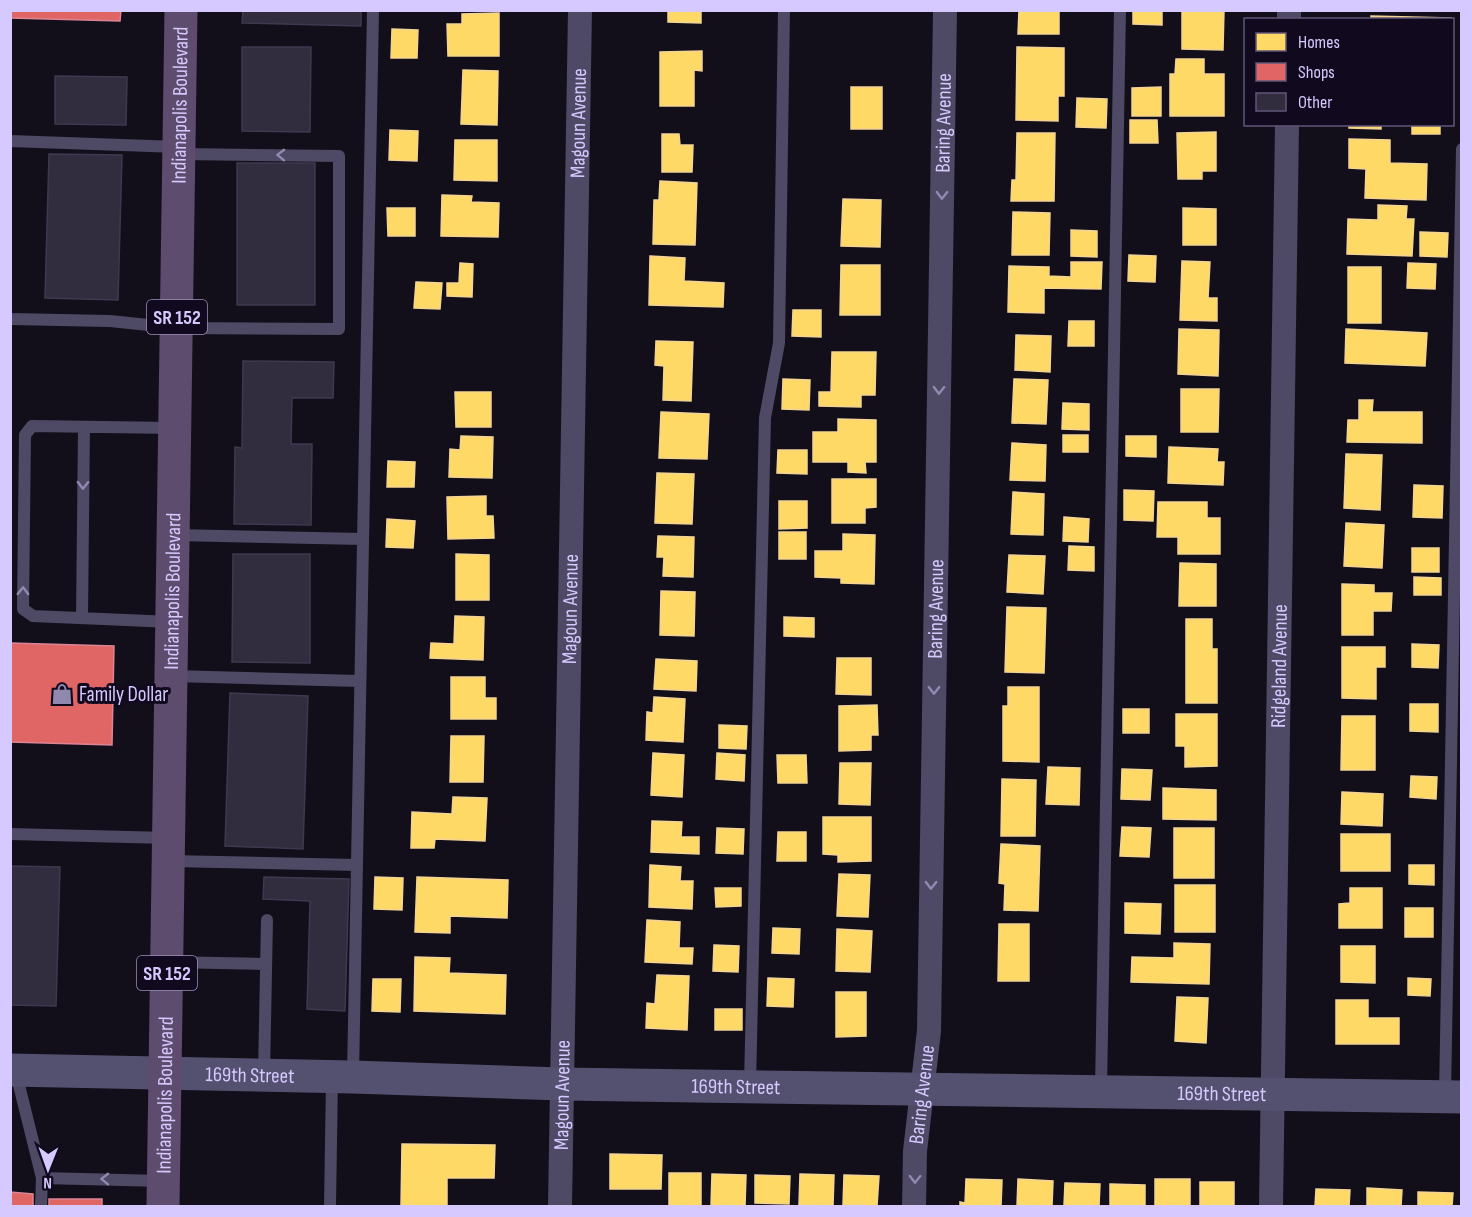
<svg xmlns="http://www.w3.org/2000/svg" width="1472" height="1217" font-family="'Sofia Sans Condensed',sans-serif">
<rect width="100%" height="100%" fill="#120f1a"/>
<!-- homes -->
<path fill="#ffd966" stroke="#f3d494" stroke-width="1.5" d="M668,10H701V23L668,22Z
M1019,10H1059V34H1018Z
M1133,10H1162V25L1133,24Z
M1182,10H1224L1223,50L1182,49Z
M499,13V56H448L447,24H462V14Z
M1371,16L1451,18V20H1371Z
M392,29L418,30L417,58H391Z
M1017,47L1064,48V96H1058V121L1016,120Z
M702,51V71L694,70V106H660V52Z
M1176,59H1204V74H1224V116H1170V74H1175Z
M463,70L498,71L497,125L461,124Z
M851,87H882V129H851Z
M1161,87V116H1132V88Z
M1077,98L1107,99L1106,128L1076,127Z
M1130,120H1157L1158,143H1130Z
M1349,124H1381V129L1349,128Z
M1412,124H1440V134H1412Z
M390,130L418,131L417,161L389,160Z
M1216,132V171H1202V179H1178L1177,133Z
M1017,133H1055L1054,201H1011L1012,180H1016Z
M662,134H679L680,145H693L692,172H662Z
M1349,139L1390,140V163L1427,164L1426,200L1365,198L1366,169L1349,168Z
M455,140H497V181L454,180Z
M660,181L697,183L695,245L653,244L654,200H659Z
M442,195L472,196L471,202L499,203L498,237L441,236Z
M843,199L881,200L880,247L841,246Z
M1378,205L1407,206L1406,219H1414L1412,256L1347,254L1348,219L1378,220Z
M387,208H415V236H388Z
M1183,208L1216,209V245H1183Z
M1013,212L1050,213L1049,255H1012Z
M1071,230L1097,231V257L1071,256Z
M1420,232L1448,233L1447,257L1420,256Z
M1129,255L1156,256L1155,282L1128,281Z
M650,256L685,258L684,281L724,283L723,307L649,305Z
M1182,261L1210,262L1208,298H1217V321L1180,320Z
M1071,262H1102L1101,289L1044,288V313L1008,312L1009,266L1049,267V276L1071,277Z
M460,263L473,264L472,297L447,296V283H459Z
M1408,263L1436,264L1435,289L1407,288Z
M841,265H880V315H840Z
M1348,267H1381V323H1348Z
M416,282L442,283L440,309L414,308Z
M793,310H821V337L792,336Z
M1069,321H1094V346H1068Z
M1179,329L1219,330L1218,376L1178,374Z
M1346,329L1427,333L1425,366L1345,363Z
M1016,335L1051,336L1050,372L1015,370Z
M656,341L693,342L691,401L663,400L664,366L655,365Z
M832,352H876L875,395H861V407L819,406V392H831Z
M783,379L810,380L809,410L782,409Z
M1014,379L1048,380L1046,424L1012,423Z
M1181,389H1219L1218,432H1181Z
M455,392H491V427H456Z
M1359,400H1373L1372,412H1422V443L1347,442L1348,420H1359Z
M1063,403L1089,404V430L1062,429Z
M661,412L709,414L707,459L659,458Z
M838,419L876,420V462H865L866,473L848,472V462H813V432H838Z
M1063,435H1088V452H1063Z
M461,436L493,437L492,478L449,477L450,449L460,450Z
M1126,436H1156V457L1126,456Z
M1012,443L1046,445L1045,481L1010,480Z
M1169,447L1218,449L1217,462H1224L1223,485L1168,483Z
M778,450H807V474L777,473Z
M1346,454L1382,455L1380,510L1344,508Z
M388,461L415,462L414,487H387Z
M657,473L694,474L692,524L655,523Z
M832,479H876V507L865,508V523H832Z
M1414,485L1443,486L1442,518L1413,517Z
M1124,490L1154,491L1153,521L1124,520Z
M1013,492L1044,494L1043,535L1011,534Z
M486,496V516H493L494,538L448,539L447,497Z
M779,501H807V528L779,529Z
M1158,502H1207V518H1220V554H1178V537H1157Z
M1064,517L1089,519L1088,542L1063,541Z
M387,519L415,521L413,548L386,547Z
M1346,523L1384,525L1382,568L1344,566Z
M779,532H806V559H779Z
M843,534L875,535L874,584L841,583V578L815,577V551H843Z
M658,536L694,537L693,577L663,576L664,557H657Z
M1069,546L1094,547V571L1068,570Z
M1412,548H1439V572H1412Z
M456,554L489,555V600H456Z
M1009,555L1045,556L1043,594L1007,592Z
M1180,563L1216,564V606H1179Z
M1414,577L1441,578V595H1414Z
M1342,584L1374,585V593H1392L1391,611H1373V635H1342Z
M661,591L695,592L694,636L660,635Z
M1007,607L1046,608L1044,673L1005,672Z
M455,616L484,617L483,660L430,658L431,643L454,644Z
M784,617L814,618V637L784,636Z
M1186,619H1212V649H1217V703H1186Z
M1412,644L1439,645L1438,668L1412,667Z
M1342,647H1385V667H1376V699L1342,698Z
M837,658H871V695L836,694Z
M656,659L697,661L696,691L654,689Z
M451,677H485V698H496V719H451Z
M1008,687H1039V762L1003,761V706H1008Z
M654,697L685,699L683,742L646,740L647,712L653,713Z
M1410,704H1438V732L1410,731Z
M877,705L878,735H871V750L839,751V706Z
M1123,709H1149V733H1123Z
M1176,714H1217V766L1185,767V746H1176Z
M1342,716H1375V770H1341Z
M719,725L747,726L746,749L719,748Z
M451,736H484L483,782H450Z
M653,753L684,755L682,797L651,795Z
M717,753L745,755L744,781L716,779Z
M777,755H806L807,783H778Z
M840,763H871L870,805L839,804Z
M1048,767L1080,768L1079,805L1046,804Z
M1122,769L1152,770L1150,800L1121,799Z
M1411,776L1437,777L1436,799L1410,797Z
M1002,779L1036,780L1035,836H1001Z
M1163,788L1216,790V820L1163,819Z
M1342,792L1383,794L1382,826L1341,824Z
M453,797L487,798L485,841L435,839L434,848H411L412,812L452,814Z
M823,817H871V861L838,862V855L823,854Z
M652,821L682,822L681,837H699V854L651,852Z
M1122,827L1151,828L1149,857L1120,856Z
M717,828L744,829L743,854L716,853Z
M1174,828H1214V878H1174Z
M778,832H806V861H777Z
M1341,834H1390V871H1341Z
M1001,844L1040,846L1038,911L1004,910L1005,884L999,883Z
M650,865L681,867L680,881H693L692,909L649,907Z
M1409,865H1434V885L1409,884Z
M839,874L870,875L868,917L837,916Z
M375,877L403,878L402,910L374,909Z
M417,877L508,880L507,918L450,916V933L415,932Z
M1175,885H1215V932H1175Z
M715,888H741V906L716,907Z
M1350,888H1382V928H1339V904L1350,903Z
M1125,903L1161,904L1160,934L1125,933Z
M1405,908H1433V937H1405Z
M647,920L680,922L679,948H693L692,964L645,962Z
M999,924H1029V981H998Z
M773,928L800,929L799,954L772,953Z
M837,929L872,931L870,972L836,971Z
M1174,943L1210,944L1209,984L1131,982L1132,957L1174,958Z
M714,945L739,946L738,972L713,971Z
M1341,946H1375V983L1341,982Z
M415,957L450,958L449,973L506,975L505,1014L414,1011Z
M657,975L689,976L687,1030L646,1028L647,1003L655,1004Z
M768,978L794,979L793,1007L767,1006Z
M1408,978L1431,979L1430,996L1408,995Z
M373,979H401L400,1012L372,1011Z
M836,992H866V1036L836,1037Z
M1177,997L1208,998L1206,1043L1175,1041Z
M1336,1000H1368V1018H1399V1044H1336Z
M715,1009H742V1030H715Z
M402,1144L495,1145L494,1178H447V1206H401Z
M610,1154L662,1155L661,1189H610Z
M669,1173H701V1206H669Z
M712,1174L746,1175L745,1206H711Z
M800,1174L834,1175L833,1206L799,1205Z
M755,1175L790,1176L789,1204L755,1203Z
M844,1175L879,1176L877,1206L843,1205Z
M966,1179L1002,1180L1001,1206H960V1202L965,1203Z
M1018,1179L1053,1181L1052,1206H1017Z
M1155,1179H1190V1206H1155Z
M1200,1182H1234V1206H1200Z
M1065,1183L1100,1184L1099,1206H1064Z
M1110,1184L1145,1185V1206H1110Z
M1367,1188L1402,1190L1401,1206H1367Z
M1316,1189L1350,1190L1349,1206H1315Z
M1418,1192L1453,1193L1452,1206H1418Z"/>
<!-- shops -->
<path fill="#e06666" stroke="#dd8494" stroke-width="1.5" d="M10,10H121L120,21L10,18Z
M10,643L114,646L112,745L10,742Z
M10,1192L33,1194V1206H10Z
M49,1199H102V1206H49Z"/>
<!-- building -->
<path fill="#312c3e" stroke="#403850" stroke-width="1.5" d="M243,10H361V26L242,23Z
M242,47H311L310,132L242,131Z
M55,76L127,77L126,125L55,124Z
M49,154L122,155L118,300L45,298Z
M237,163H315V305H237Z
M243,361L334,362L333,398H292L291,444H312L311,525L234,524L235,447L242,448Z
M233,554H310V663L232,662Z
M230,693L308,696L303,849L225,846Z
M10,866L60,867L56,1006L10,1005Z
M264,877L349,879L345,1011L307,1009L310,901L263,899Z"/>
<g fill="none" stroke-linecap="round" stroke-linejoin="round">
<!-- lane -->
<path stroke="#4e4964" stroke-width="12" d="M10,141L178,147
M10,319L110,321L177,328L339,329V156L180,154
M175,535L363,539
M82,618L84,427
M172,622L33,616L23,609L25,435L32,426L173,428
M173,676L360,681
M10,834L168,838
M170,861L357,865
M168,962L266,964
M16,1073L42,1178L41,1206
M264,1074L267,920
M353,1076L373,10
M750,1086L765,418L779,343L784,10
M1101,1089L1120,10
M1445,1095L1462,149
M42,1178L162,1181
M330,1206L332,1079"/>
<!-- street -->
<g stroke="#4e4964" stroke-width="24">
<path d="M1289,20V10"/>
<path id="s1" d="M560,1206L580,10"/>
<path id="s2" d="M914,1206L915,1151L929,1031L945,10"/>
<path id="s3" d="M1271,1206L1287,124"/>
</g>
<!-- secondary -->
<path stroke="#54506f" stroke-width="33" id="s4" d="M10,1070L353,1077L562,1084L1462,1097"/>
<!-- primary -->
<path stroke="#5d4c6d" stroke-width="33" id="s5" d="M163,1206L181,10"/>
</g>
<!-- one-way arrows -->
<defs><path id="oneway-chevron" d="M-2-3.5L2.5 0L-2 3.5" fill="none" stroke-width="1.6" stroke-linecap="round" stroke-linejoin="round" transform="scale(1.5)"/></defs>
<g stroke="#9289b2">
<use href="#oneway-chevron" transform="translate(281 155) rotate(-179)"/>
<use href="#oneway-chevron" transform="translate(942 195) rotate(91)"/>
<use href="#oneway-chevron" transform="translate(939 390) rotate(91)"/>
<use href="#oneway-chevron" transform="translate(83 485) rotate(91)"/>
<use href="#oneway-chevron" transform="translate(23 591) rotate(-89)"/>
<use href="#oneway-chevron" transform="translate(934 690) rotate(91)"/>
<use href="#oneway-chevron" transform="translate(931 885) rotate(91)"/>
<use href="#oneway-chevron" transform="translate(105 1179) rotate(-179)"/>
<use href="#oneway-chevron" transform="translate(915 1179) rotate(91)"/>
</g>
<!-- icons -->
<defs>
<symbol id="shop-bare" viewBox="-9 -9 18 18"><path d="M-5-2.5h2.3a2.7 3.5 0 0 1 5.4 0H5L5.5 6h-11ZM-1.5-2.5h3a1.5 2.3 0 0 0-3 0Z" fill="#9188af" stroke="#110a1f" stroke-width="2.5" paint-order="stroke"/></symbol>
</defs>
<g fill-rule="evenodd">
<use href="#shop-bare" x="47" y="679" width="30" height="30"/>
</g>
<g text-anchor="middle" stroke-width="6" stroke-linejoin="round" paint-order="stroke">
<!-- shield labels -->
<g fill="#110a1f" stroke="#9b90bc" stroke-width="1.5">
<rect x="147" y="300" width="60" height="34" rx="4.5"/>
<rect x="137" y="956" width="60" height="34" rx="4.5"/>
</g>
<g font-size="20" font-weight="bold" fill="#d6c9ff">
<text x="177" y="324">SR 152</text>
<text x="167" y="980">SR 152</text>
</g>
<!-- street labels -->
<g font-size="21" fill="#d6c9ff" stroke="#110a1f">
<text dy="7" stroke="none"><textPath href="#s5" startOffset="1101">Indianapolis Boulevard</textPath></text>
<text dy="7" stroke="none"><textPath href="#s1" startOffset="1083">Magoun Avenue</textPath></text>
<text dy="7" stroke="none"><textPath href="#s2" startOffset="1084">Baring Avenue</textPath></text>
<text dy="7" stroke="none"><textPath href="#s5" startOffset="615">Indianapolis Boulevard</textPath></text>
<text dy="7" stroke="none"><textPath href="#s1" startOffset="597">Magoun Avenue</textPath></text>
<text dy="7" stroke="none"><textPath href="#s2" startOffset="598">Baring Avenue</textPath></text>
<text dy="7" stroke="none"><textPath href="#s3" startOffset="540">Ridgeland Avenue</textPath></text>
<text dy="7" stroke="none"><textPath href="#s4" startOffset="240">169th Street</textPath></text>
<text dy="7" stroke="none"><textPath href="#s4" startOffset="726">169th Street</textPath></text>
<text dy="7" stroke="none"><textPath href="#s5" startOffset="111">Indianapolis Boulevard</textPath></text>
<text dy="7" stroke="none"><textPath href="#s1" startOffset="111">Magoun Avenue</textPath></text>
<text dy="7" stroke="none"><textPath href="#s2" startOffset="112">Baring Avenue</textPath></text>
<text dy="7" stroke="none"><textPath href="#s4" startOffset="1212">169th Street</textPath></text>
</g>
<!-- poi labels -->
<g font-size="21" fill="#d6c9ff" stroke="#110a1f" text-anchor="start">
<text x="79" y="701">Family Dollar</text>
</g>
</g>
<!-- border -->
<rect width="1472" height="1217" fill="none" stroke="#d6c9ff" stroke-width="24"/>
<!-- legend -->
<rect x="1244" y="18" width="210" height="108" fill="#110a1f" stroke="#605679" stroke-width="1.5"/>
<rect x="1256" y="33" width="30" height="18" fill="#ffd966" stroke="#605679" stroke-width="1.5"/>
<text x="1298" y="48" font-size="18" fill="#d6c9ff">Homes</text>
<rect x="1256" y="63" width="30" height="18" fill="#e06666" stroke="#605679" stroke-width="1.5"/>
<text x="1298" y="78" font-size="18" fill="#d6c9ff">Shops</text>
<rect x="1256" y="93" width="30" height="18" fill="#312c3e" stroke="#605679" stroke-width="1.5"/>
<text x="1298" y="108" font-size="18" fill="#d6c9ff">Other</text>
<!-- north arrow -->
<g transform="translate(48 1169) rotate(181)" stroke="#110a1f" stroke-width="4.5" paint-order="stroke">
<path d="M0-4.5L10 22L0 15L-10 22Z" fill="#d6c9ff"/>
<text y="-9" font-size="16" font-weight="bold" text-anchor="middle" fill="#d6c9ff">N</text>
</g>
</svg>
